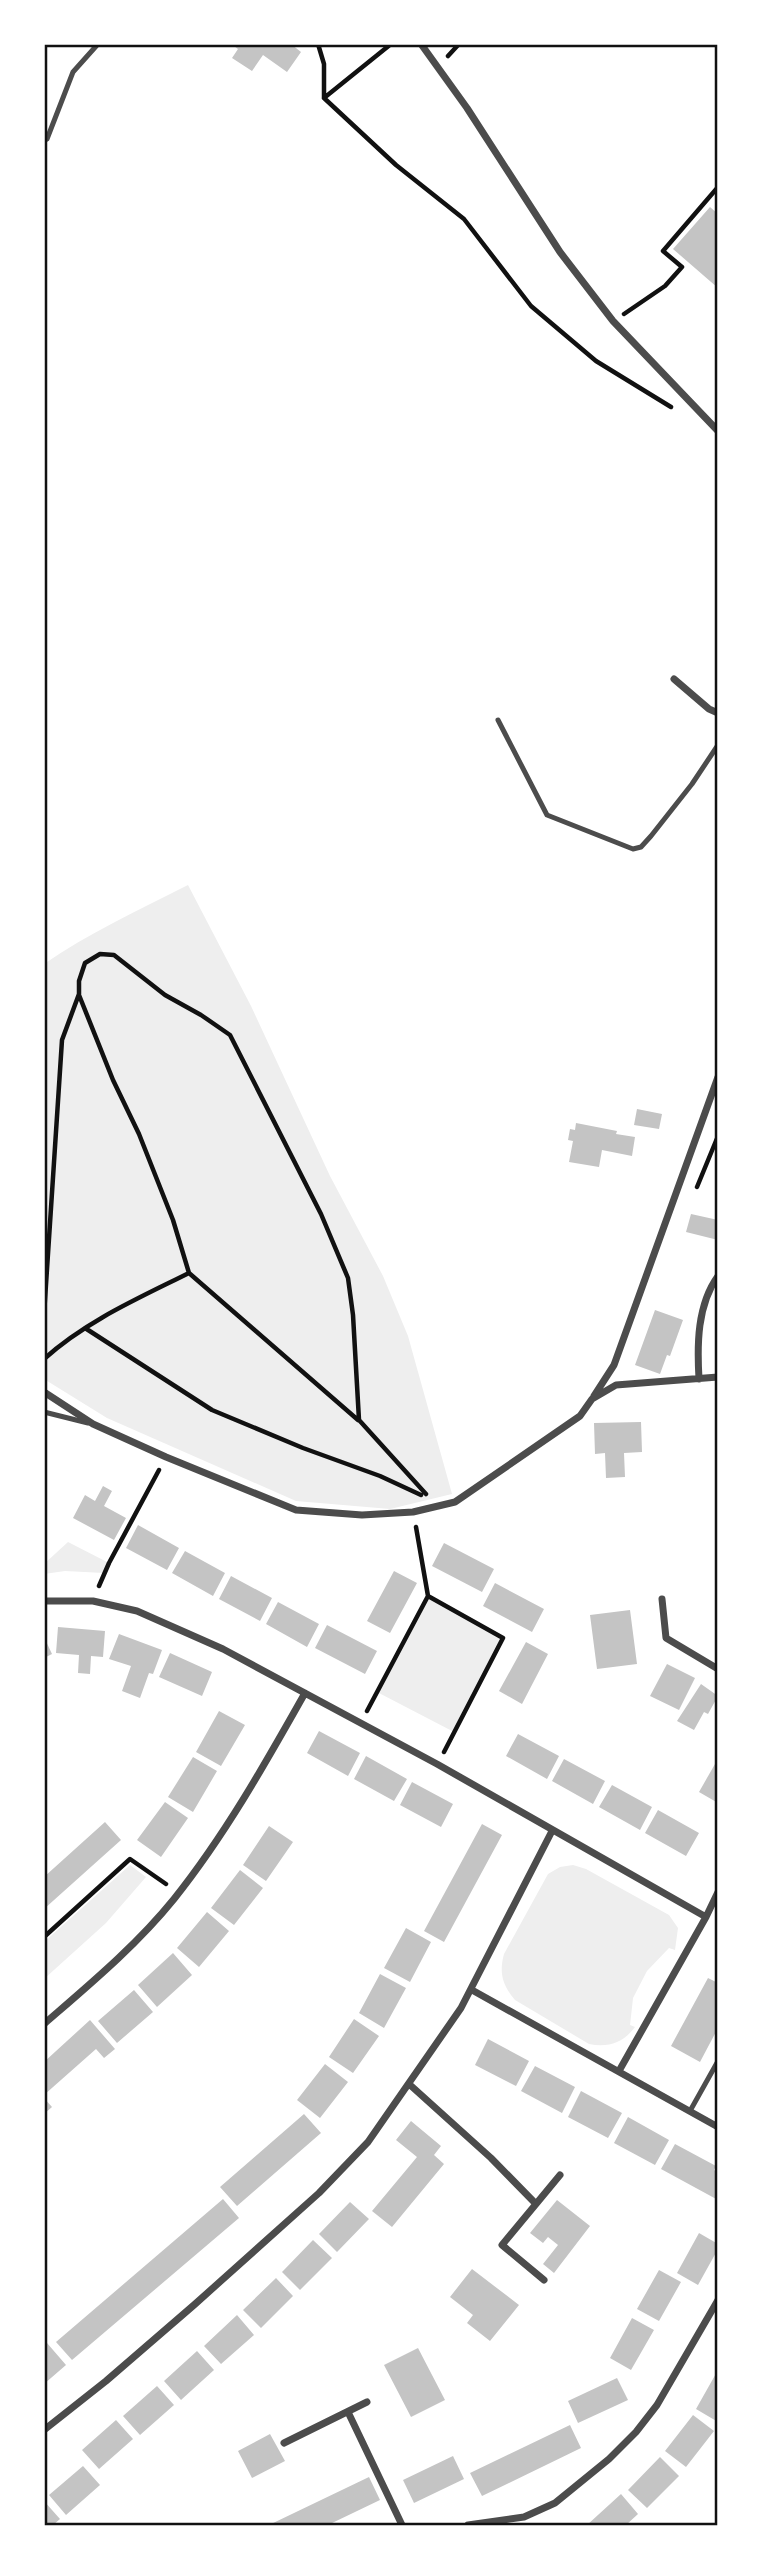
<svg xmlns="http://www.w3.org/2000/svg" width="762" height="2569" font-family="'Times New Roman',serif">
<rect width="100%" height="100%" fill="#fff"/>
<!-- green -->
<path fill="#eee" d="M188,885L251,1006L330,1176L383,1276L408,1336L452,1494L390,1509L296,1501L107,1418L44,1379V964C89,933 139,910 188,885Z
M68,1542L109,1563L104,1573L65,1571L44,1574V1564Z
M428,1596L503,1638L454,1732L377,1692Z
M130,1865L146,1877L106,1923L44,1979V1942Z
M573,1865L586,1869L669,1915L678,1928L675,1950L669,1948L647,1971L633,1998L630,2025L635,2027C623,2043 608,2048 589,2044L515,2000C502,1985 499,1972 504,1954L548,1874L560,1867Z"/>
<!-- building -->
<path fill="#c4c4c4" d="M231,44H291L301,52L287,72L263,55L252,71L232,58L238,49Z
M710,207L718,214V288L673,249Z
M637,1109L662,1114L659,1129L634,1125Z
M576,1123L617,1131L616,1134L635,1137L632,1156L602,1150L599,1167L569,1162L573,1141L568,1140L570,1129L575,1130Z
M691,1214L718,1220V1240L686,1232Z
M655,1310L683,1320L670,1356L667,1355L660,1374L635,1365Z
M641,1422L642,1452L624,1453L625,1477L606,1478L605,1453L595,1454L594,1423Z
M103,1486L112,1491L104,1506L126,1518L114,1540L73,1518L85,1495L95,1501Z
M138,1525L179,1548L167,1570L126,1548Z
M444,1543L494,1569L482,1592L432,1566Z
M185,1551L225,1573L213,1596L172,1573Z
M394,1571L417,1583L390,1633L367,1621Z
M231,1576L272,1598L260,1621L219,1599Z
M495,1583L544,1609L532,1632L483,1606Z
M278,1602L319,1624L307,1647L266,1624Z
M630,1610L637,1664L597,1669L590,1615Z
M327,1625L377,1651L365,1674L315,1648Z
M58,1627L105,1631L103,1657L91,1656L90,1674L78,1673L79,1655L56,1653Z
M119,1634L162,1650L153,1674L149,1673L140,1698L122,1691L131,1666L109,1659Z
M44,1637L52,1654L44,1658Z
M526,1642L548,1654L522,1704L499,1691Z
M170,1653L212,1672L202,1696L159,1677Z
M667,1664L695,1678L679,1710L650,1696Z
M701,1684L718,1696L708,1714L704,1712L694,1730L677,1721Z
M219,1711L245,1725L221,1766L196,1752Z
M319,1731L360,1753L348,1776L307,1753Z
M518,1734L559,1756L547,1779L506,1756Z
M366,1756L407,1779L394,1801L354,1779Z
M193,1757L217,1771L193,1812L168,1797Z
M564,1759L605,1781L593,1804L552,1781Z
M715,1764L718,1766V1803L699,1792Z
M412,1782L453,1804L441,1827L400,1805Z
M612,1785L652,1807L640,1830L599,1807Z
M165,1802L188,1818L161,1857L137,1840Z
M658,1810L699,1833L686,1856L645,1833Z
M105,1822L121,1840L44,1909V1877Z
M482,1824L502,1835L444,1942L424,1931Z
M269,1826L293,1842L266,1881L243,1865Z
M240,1870L263,1888L234,1925L211,1908Z
M207,1912L229,1931L199,1967L177,1948Z
M406,1928L431,1942L410,1982L384,1968Z
M173,1953L192,1975L157,2007L138,1985Z
M380,1974L406,1988L384,2028L359,2013Z
M708,1978L718,1983V2028L700,2062L671,2046Z
M134,1990L153,2012L117,2043L98,2021Z
M354,2019L379,2036L353,2073L329,2057Z
M90,2020L115,2049L104,2058L96,2049L44,2095V2062Z
M488,2039L529,2061L516,2086L475,2065Z
M325,2064L348,2082L320,2118L297,2100Z
M535,2066L575,2087L562,2113L521,2091Z
M581,2091L622,2113L608,2138L568,2117Z
M44,2098L52,2107L44,2114Z
M304,2114L321,2133L237,2206L220,2187Z
M628,2117L669,2140L655,2165L614,2143Z
M411,2121L441,2146L434,2155L444,2164L392,2227L372,2211L417,2157L396,2140Z
M675,2144L716,2166L714,2170L718,2172V2200L661,2169Z
M223,2199L239,2218L72,2360L56,2342Z
M557,2200L590,2226L554,2273L543,2264L558,2245L548,2237L543,2243L530,2233Z
M350,2202L369,2219L337,2252L319,2234Z
M699,2233L718,2244V2249L698,2285L677,2273Z
M313,2240L332,2258L300,2290L282,2272Z
M472,2269L519,2305L490,2341L467,2323L473,2315L450,2297Z
M659,2270L681,2282L659,2321L637,2309Z
M276,2278L293,2296L261,2328L243,2310Z
M237,2315L254,2335L221,2364L204,2346Z
M632,2318L654,2330L631,2370L610,2358Z
M47,2343L66,2365L44,2384V2346Z
M418,2348L445,2400L411,2417L384,2365Z
M197,2351L214,2370L181,2400L164,2381Z
M718,2370V2422L696,2409Z
M617,2378L628,2400L578,2423L568,2401Z
M157,2386L174,2405L140,2435L123,2416Z
M693,2415L714,2431L686,2467L665,2451Z
M116,2420L133,2439L99,2469L82,2450Z
M570,2425L581,2448L482,2496L470,2473Z
M270,2434L285,2461L252,2478L238,2451Z
M453,2456L464,2479L414,2503L403,2480Z
M660,2457L679,2476L647,2508L628,2490Z
M83,2466L100,2485L66,2515L49,2495Z
M369,2477L380,2500L330,2524L269,2525Z
M621,2494L638,2514L626,2525H587Z
M44,2501L60,2519L53,2525H44Z"/>
<g fill="none" stroke-linecap="round" stroke-linejoin="round">
<!-- path -->
<path stroke="#111" stroke-width="4.5" d="M318,44L324,64V97
M448,56L459,44
M324,98L396,165L464,219L531,306L596,361L671,407
M324,98L391,44
M624,314L665,286L682,267L663,251L718,187
M79,995L113,1080L139,1134L173,1220L189,1273L358,1420
M697,1187L718,1136
M44,1315L62,1040L79,994V981L85,963L100,954L114,955L165,995L201,1015L230,1035L321,1214L348,1278L353,1315L359,1420L426,1494
M85,1328L212,1410L303,1448L380,1476L421,1495
M44,1359C86,1321 139,1298 189,1273
M416,1527L428,1596
M99,1586L109,1563L159,1470
M367,1711L428,1596L503,1638L444,1752
M44,1937L130,1859L166,1884"/>
<!-- service -->
<path stroke="#4c4c4c" stroke-width="5" d="M44,141L47,139L73,72L98,44
M498,720L547,815L633,849L641,847L651,836L692,784L718,745
M44,1412L88,1423
M690,2111L718,2061"/>
<!-- minor -->
<path stroke="#4c4c4c" stroke-width="7" d="M421,44L467,108L560,252L613,321L718,431
M674,679L709,709L718,713
M699,1379C697,1345 697,1305 718,1276
M44,1392L93,1424L166,1457L296,1510L362,1515L413,1512L455,1502L580,1416L592,1399L616,1385L718,1377
M594,1396L614,1365L718,1077
M662,1599L666,1638L718,1669
M44,1601H93L137,1611L223,1649L437,1764L706,1917
M472,1990L718,2127
M44,2024C89,1985 136,1946 174,1899C225,1835 265,1764 305,1693
M619,2071L706,1917L718,1892
M409,2084L491,2158L536,2204L502,2245L544,2280
M536,2204L560,2175
M348,2412L402,2525
M44,2430L106,2381L194,2305L319,2193L368,2142L461,2008L552,1831
M284,2443L367,2402
M468,2525L524,2517L555,2503L609,2459L636,2432L657,2405L718,2300"/>
</g>
<!-- border -->
<rect width="762" height="2569" fill="none" stroke="#ffffff" stroke-width="91"/>
<rect x="46" y="46" width="670" height="2478" fill="none" stroke="#111" stroke-width="2.5"/>
</svg>
